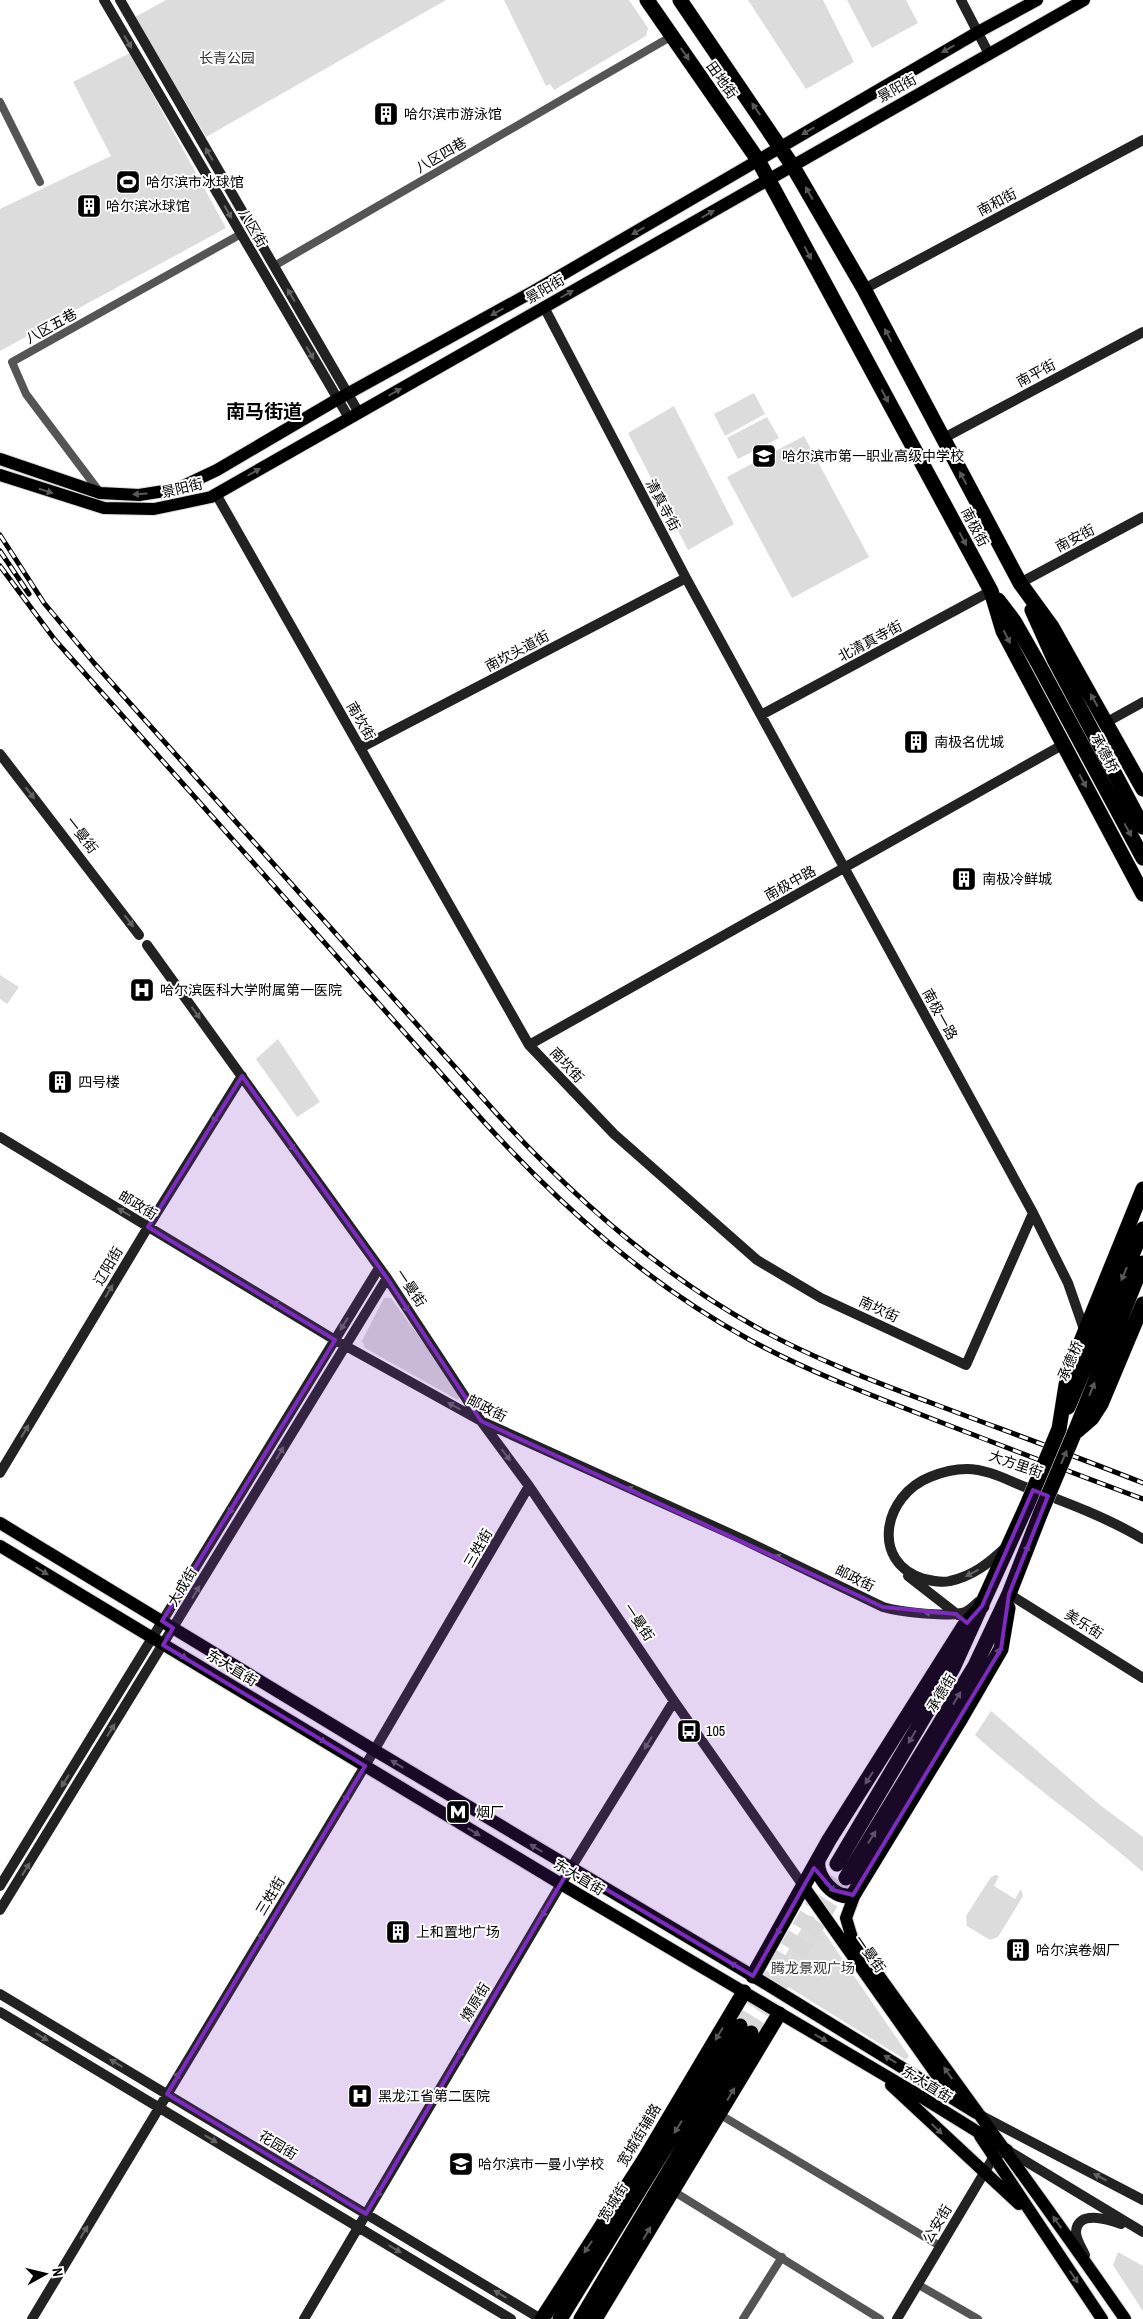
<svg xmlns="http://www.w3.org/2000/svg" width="1143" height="2319" font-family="'Archivo Narrow','Noto Sans SC',sans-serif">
<rect width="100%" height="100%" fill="#fff"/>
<!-- green -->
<path fill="#dcdcdc" d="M166,0H446L206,137L135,17Z
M504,0H629L648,28L646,36L554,90L550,84L546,86Z
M748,0H823L854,62L806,89Z
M847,0H906L918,23L872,48Z
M130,53L226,228L0,351V209L111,156L73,82Z
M754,393L765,414L725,436L714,414Z
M674,406L734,524L688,550L628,433Z
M767,417L779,438L738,459L727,438Z
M804,436L869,557L792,598L727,477Z
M0,975L19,987L7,1004L0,999Z
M278,1039L320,1102L297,1117L256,1059Z
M384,1298H391L461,1395L458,1400L365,1348L362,1341Z
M991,1711L1100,1805L1143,1837V1872C1089,1825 1029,1784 975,1735Z
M995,1875L999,1876L994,1886L1015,1899L1021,1889L1023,1896L998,1937L990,1940L967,1926L966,1916L991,1877Z
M809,1916H813L909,2056L906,2060L777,1980L775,1972Z
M1118,2252L1143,2266V2311L1113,2265Z"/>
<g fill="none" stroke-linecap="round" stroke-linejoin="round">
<!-- highway-tunnel -->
<path stroke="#d9d9d9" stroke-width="15" stroke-dasharray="15 8" stroke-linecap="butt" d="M740,2026L837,1864
M751,2033L846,1878"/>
<defs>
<path id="primary" d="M0,459L100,493L139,495L177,489L217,470L338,399L534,291L978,32L1037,0
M0,475L104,508L154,509L211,497L1084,0
M0,1523L374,1750L753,1976L976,2113
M0,1546L561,1884L915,2093L1007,2150
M804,1887L948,2091
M856,1891L846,1918L852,1938C942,2065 1036,2190 1125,2319
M891,2085L1019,2204
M980,2136L1102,2319"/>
<path id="highway" d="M647,0L758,160L991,591L1003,631L1143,894
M680,0L792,165L864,289L1020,583L1052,627L1143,789
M998,600L1014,621L1038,663L1143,858
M1032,610L1054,659L1143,827
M1068,1407L1143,1229
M1059,1429L1066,1385L1071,1366L1143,1189
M1077,1431L1092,1418L1101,1404L1143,1304
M1074,1434L1143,1263
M818,1861C815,1877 836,1901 853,1895L961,1718L1001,1649L1008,1608
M837,1864L953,1668L1027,1505
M846,1878L975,1666L1009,1594L1041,1512
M753,1976L829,1840L964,1626L982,1606
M542,2319L644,2160L744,1992
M560,2319L740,2026
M581,2319L751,2033
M595,2319L779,2014"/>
</defs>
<!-- primary casing -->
<use href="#primary" stroke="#dbdbdb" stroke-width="14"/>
<!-- highway casing -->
<use href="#highway" stroke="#dbdbdb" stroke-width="16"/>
<!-- street -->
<path stroke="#555" stroke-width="8" d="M0,102L40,182
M274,266L672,36
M99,491L26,394L12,362L241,234
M719,2114L940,2246
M673,2191L880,2319
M917,2284L978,2319
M743,2319L782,2257"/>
<!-- secondary -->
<path stroke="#222" stroke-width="10" d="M104,0L349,418
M120,0L359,413
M961,0L989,54
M864,289L1143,140
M544,307L686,578L1033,1213L1068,1283L1085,1332
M942,439L1143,332
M216,494L529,1045L614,1134L757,1260L821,1298L966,1365L1033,1213
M1020,583L1143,517
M761,715L991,591
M1107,722L1143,702
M360,748L686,578
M0,754L139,935
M147,945L387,1278L481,1421L529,1486L674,1701L804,1887
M529,1045L1064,744
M0,1137L335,1340L481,1421L742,1539L883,1607C900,1612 944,1617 962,1613C968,1612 973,1607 978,1602
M0,1473L148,1227L242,1076
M1005,1548C989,1563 973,1576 950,1581C942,1583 933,1581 924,1579C869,1562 884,1495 930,1477C942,1472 954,1469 967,1469C987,1469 1007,1480 1025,1487C1065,1502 1106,1517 1143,1539
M908,1576L958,1615
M1009,1594L1143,1678
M0,1886L379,1268
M0,1910L387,1278
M0,1994L541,2319
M0,2012L511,2319
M980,2115L1143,2200
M1085,2255C1082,2248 1076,2240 1076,2232C1077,2209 1109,2220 1121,2224
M32,2319L365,1766L529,1486
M304,2319L561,1884L674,1701
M897,2319L993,2158L1007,2150L1143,2232"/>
<!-- primary -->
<use href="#primary" stroke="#000" stroke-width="12"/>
<!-- highway -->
<use href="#highway" stroke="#000" stroke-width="15"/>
<defs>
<path id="rail" d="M0,535L44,603L94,663L497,1114C573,1197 657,1272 756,1327C814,1359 875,1382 937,1405C1006,1431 1075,1456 1143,1483
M0,551L29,594
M0,566L55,640L485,1123C563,1208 648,1284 750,1340C813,1374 881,1399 948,1425C1013,1450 1078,1475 1143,1499"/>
</defs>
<!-- rail casing -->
<use href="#rail" stroke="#000" stroke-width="5"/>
<!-- rail -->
<use href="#rail" stroke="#fff" stroke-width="3" stroke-dasharray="9" stroke-linecap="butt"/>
<defs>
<path id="highway-bridge" d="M1027,1505L1059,1429
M1041,1512L1074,1434"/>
</defs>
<!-- highway-bridge casing -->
<use href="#highway-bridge" stroke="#dbdbdb" stroke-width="16" stroke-linecap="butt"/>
<!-- highway-bridge -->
<use href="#highway-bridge" stroke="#000" stroke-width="15"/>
</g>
<!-- one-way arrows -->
<defs><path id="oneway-solid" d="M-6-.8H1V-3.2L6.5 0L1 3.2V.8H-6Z" transform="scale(1.25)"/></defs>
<g fill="#646464">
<use href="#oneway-solid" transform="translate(128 42) rotate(60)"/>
<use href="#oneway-solid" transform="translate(209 154) rotate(-120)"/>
<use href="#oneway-solid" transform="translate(228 212) rotate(60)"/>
<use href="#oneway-solid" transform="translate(291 295) rotate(-120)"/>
<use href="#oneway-solid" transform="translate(310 353) rotate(60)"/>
<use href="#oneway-solid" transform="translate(30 793) rotate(52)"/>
<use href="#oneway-solid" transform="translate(129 921) rotate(52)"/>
<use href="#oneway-solid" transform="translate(196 1013) rotate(54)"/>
<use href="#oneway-solid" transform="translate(216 1117) rotate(122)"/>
<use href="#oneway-solid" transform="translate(291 1145) rotate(55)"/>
<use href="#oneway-solid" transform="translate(124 1212) rotate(-149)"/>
<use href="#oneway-solid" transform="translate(109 1291) rotate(-59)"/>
<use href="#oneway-solid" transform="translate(278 1305) rotate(-149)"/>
<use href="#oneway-solid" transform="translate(405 1306) rotate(57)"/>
<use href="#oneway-solid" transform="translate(344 1324) rotate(122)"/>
<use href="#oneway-solid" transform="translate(454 1406) rotate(-151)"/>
<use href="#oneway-solid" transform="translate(25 1431) rotate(-59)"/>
<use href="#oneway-solid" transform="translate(280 1453) rotate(-59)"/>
<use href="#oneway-solid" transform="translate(506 1455) rotate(53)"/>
<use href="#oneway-solid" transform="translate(633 1490) rotate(-156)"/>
<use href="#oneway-solid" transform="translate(232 1508) rotate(122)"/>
<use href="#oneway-solid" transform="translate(781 1558) rotate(-154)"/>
<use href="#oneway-solid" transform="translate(972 1573) rotate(153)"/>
<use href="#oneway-solid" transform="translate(196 1592) rotate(-59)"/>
<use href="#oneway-solid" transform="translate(931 1613) rotate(-176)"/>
<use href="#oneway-solid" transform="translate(111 1730) rotate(-58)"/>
<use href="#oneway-solid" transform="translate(648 1743) rotate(122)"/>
<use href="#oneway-solid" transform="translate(65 1781) rotate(122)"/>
<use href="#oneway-solid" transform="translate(345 1800) rotate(-59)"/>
<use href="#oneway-solid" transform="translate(26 1869) rotate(-58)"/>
<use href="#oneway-solid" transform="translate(545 1911) rotate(121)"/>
<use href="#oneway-solid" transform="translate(260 1939) rotate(-59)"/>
<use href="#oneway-solid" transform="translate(42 2037) rotate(31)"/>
<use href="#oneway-solid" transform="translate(462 2051) rotate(120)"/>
<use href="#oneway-solid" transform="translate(116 2063) rotate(-149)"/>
<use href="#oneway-solid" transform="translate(176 2078) rotate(-59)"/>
<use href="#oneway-solid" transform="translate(211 2139) rotate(31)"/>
<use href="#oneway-solid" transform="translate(1100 2177) rotate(-152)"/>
<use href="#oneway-solid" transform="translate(315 2183) rotate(-149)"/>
<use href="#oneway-solid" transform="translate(380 2191) rotate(120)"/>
<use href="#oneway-solid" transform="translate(84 2232) rotate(-59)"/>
<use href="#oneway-solid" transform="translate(395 2249) rotate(31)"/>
<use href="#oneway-solid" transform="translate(500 2294) rotate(-149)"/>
</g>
<g fill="#595959">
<use href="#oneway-solid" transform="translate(948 49) rotate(150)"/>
<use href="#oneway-solid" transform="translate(685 54) rotate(55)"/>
<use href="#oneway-solid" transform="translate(756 109) rotate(-125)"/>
<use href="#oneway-solid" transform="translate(808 131) rotate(150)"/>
<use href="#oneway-solid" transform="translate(809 193) rotate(-120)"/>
<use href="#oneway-solid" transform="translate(708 214) rotate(-30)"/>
<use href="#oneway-solid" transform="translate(638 231) rotate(150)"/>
<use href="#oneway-solid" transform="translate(808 253) rotate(62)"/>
<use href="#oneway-solid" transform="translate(567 294) rotate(-30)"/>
<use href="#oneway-solid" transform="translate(497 312) rotate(151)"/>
<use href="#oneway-solid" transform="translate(888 335) rotate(-118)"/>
<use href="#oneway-solid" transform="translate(395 392) rotate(-30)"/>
<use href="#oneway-solid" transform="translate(885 396) rotate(62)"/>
<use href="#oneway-solid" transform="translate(254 472) rotate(-30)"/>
<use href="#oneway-solid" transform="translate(963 478) rotate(-118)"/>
<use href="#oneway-solid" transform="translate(46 491) rotate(18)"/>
<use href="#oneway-solid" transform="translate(140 494) rotate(176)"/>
<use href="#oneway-solid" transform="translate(963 539) rotate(62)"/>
<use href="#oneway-solid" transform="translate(1007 637) rotate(63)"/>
<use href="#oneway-solid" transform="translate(1094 700) rotate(-120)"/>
<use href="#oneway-solid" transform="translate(1083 781) rotate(62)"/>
<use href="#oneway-solid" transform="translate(1128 830) rotate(62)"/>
<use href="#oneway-solid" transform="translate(1124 1274) rotate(113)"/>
<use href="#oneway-solid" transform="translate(1092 1389) rotate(-68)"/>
<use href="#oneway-solid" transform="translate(1064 1457) rotate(-67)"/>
<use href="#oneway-solid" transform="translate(1026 1551) rotate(-69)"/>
<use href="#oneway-solid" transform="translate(42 1571) rotate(31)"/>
<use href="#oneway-solid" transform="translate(997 1654) rotate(-63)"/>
<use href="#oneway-solid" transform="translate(181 1655) rotate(31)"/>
<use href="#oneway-solid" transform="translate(957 1698) rotate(-59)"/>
<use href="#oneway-solid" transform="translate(912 1737) rotate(121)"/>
<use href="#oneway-solid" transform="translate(320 1739) rotate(31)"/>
<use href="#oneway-solid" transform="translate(397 1764) rotate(-149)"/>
<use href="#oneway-solid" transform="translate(869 1778) rotate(123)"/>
<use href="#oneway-solid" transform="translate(474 1832) rotate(31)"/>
<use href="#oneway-solid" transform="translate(872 1837) rotate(-58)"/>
<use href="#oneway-solid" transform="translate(536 1848) rotate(-149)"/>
<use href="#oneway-solid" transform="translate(830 1887) rotate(40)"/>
<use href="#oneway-solid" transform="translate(780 1929) rotate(120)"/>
<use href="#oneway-solid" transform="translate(736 1966) rotate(-150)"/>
<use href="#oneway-solid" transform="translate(719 2034) rotate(121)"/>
<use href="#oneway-solid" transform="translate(821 2038) rotate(30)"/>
<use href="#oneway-solid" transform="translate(890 2059) rotate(-149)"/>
<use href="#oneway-solid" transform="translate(948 2073) rotate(-125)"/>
<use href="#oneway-solid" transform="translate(731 2094) rotate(-59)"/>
<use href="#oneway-solid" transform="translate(678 2127) rotate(122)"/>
<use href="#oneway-solid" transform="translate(937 2129) rotate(44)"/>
<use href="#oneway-solid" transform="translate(1057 2222) rotate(-125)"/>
<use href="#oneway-solid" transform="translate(647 2233) rotate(-59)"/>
<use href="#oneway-solid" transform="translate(588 2247) rotate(123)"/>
<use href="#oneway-solid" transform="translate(1074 2277) rotate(56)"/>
</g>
<!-- marked area -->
<path fill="#7b2cbf" fill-opacity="0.2" stroke="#7b2cbf" stroke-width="4" stroke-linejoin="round" d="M242,1076L387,1278L481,1421L883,1607L956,1614L967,1623L982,1606L1033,1490L1048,1496L1009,1594L1001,1649L853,1895L833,1890L814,1868L753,1976L570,1868L366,2214L167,2094L365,1766L163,1645L173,1628L162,1621L335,1340L148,1227Z"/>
<!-- icons -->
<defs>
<symbol id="building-square" viewBox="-11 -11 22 22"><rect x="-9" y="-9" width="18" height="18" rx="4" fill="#000" stroke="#fff"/><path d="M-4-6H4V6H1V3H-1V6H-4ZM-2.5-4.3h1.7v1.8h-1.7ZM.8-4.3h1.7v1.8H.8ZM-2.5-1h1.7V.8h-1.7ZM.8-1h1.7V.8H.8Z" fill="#fff"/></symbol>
<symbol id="stadium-square" viewBox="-11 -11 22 22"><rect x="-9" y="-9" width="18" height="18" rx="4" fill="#000" stroke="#fff"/><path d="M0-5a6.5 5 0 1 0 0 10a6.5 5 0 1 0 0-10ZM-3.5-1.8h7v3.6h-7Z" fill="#fff"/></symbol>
<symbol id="school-square" viewBox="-11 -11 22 22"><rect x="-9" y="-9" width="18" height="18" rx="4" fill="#000" stroke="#fff"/><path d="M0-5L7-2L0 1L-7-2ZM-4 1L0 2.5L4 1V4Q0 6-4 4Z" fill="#fff"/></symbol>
<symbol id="hospital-square" viewBox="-11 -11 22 22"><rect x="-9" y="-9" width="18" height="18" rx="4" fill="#000" stroke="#fff"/><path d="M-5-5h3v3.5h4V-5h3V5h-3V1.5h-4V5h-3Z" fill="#fff"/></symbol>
<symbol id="bus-square" viewBox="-11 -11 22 22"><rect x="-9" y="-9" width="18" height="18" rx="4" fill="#000" stroke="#fff"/><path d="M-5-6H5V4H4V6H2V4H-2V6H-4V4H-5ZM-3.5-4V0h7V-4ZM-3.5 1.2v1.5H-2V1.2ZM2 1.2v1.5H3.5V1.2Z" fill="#fff"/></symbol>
<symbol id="metro-square" viewBox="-11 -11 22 22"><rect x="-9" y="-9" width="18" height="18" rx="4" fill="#000" stroke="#fff"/><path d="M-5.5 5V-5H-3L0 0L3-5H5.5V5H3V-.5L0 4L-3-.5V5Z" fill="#fff"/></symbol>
</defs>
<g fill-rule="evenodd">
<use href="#building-square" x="372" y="100" width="28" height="28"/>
<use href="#stadium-square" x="114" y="168" width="28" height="28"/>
<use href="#building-square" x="75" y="192" width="28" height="28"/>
<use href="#school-square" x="750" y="442" width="28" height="28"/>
<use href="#building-square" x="902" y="728" width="28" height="28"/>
<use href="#building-square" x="950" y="865" width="28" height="28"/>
<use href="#hospital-square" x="128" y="976" width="28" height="28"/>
<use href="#building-square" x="46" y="1068" width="28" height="28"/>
<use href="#bus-square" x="675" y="1717" width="28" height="28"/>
<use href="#metro-square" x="444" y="1798" width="28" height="28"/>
<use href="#building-square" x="384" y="1918" width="28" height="28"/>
<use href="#building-square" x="1004" y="1936" width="28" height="28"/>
<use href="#hospital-square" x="346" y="2082" width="28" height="28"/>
<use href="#school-square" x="447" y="2150" width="28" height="28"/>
</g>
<g text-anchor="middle" stroke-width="4" stroke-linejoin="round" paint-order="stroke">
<!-- park labels -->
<g font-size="14" fill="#333" stroke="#fff">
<text x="227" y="63">长青公园</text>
<text x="813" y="1973">腾龙景观广场</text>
</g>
<!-- street labels -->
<g font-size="14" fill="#000" stroke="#fff">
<text transform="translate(722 80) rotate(55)" y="5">田地街</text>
<text transform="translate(897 88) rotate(-29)" y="5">景阳街</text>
<text transform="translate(441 155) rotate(-30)" y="5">八区四巷</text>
<text transform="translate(997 202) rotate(-28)" y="5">南和街</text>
<text transform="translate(253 228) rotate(60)" y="5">八区街</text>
<text transform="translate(545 289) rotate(-30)" y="5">景阳街</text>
<text transform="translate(51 326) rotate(-29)" y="5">八区五巷</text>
<text transform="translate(1036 373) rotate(-28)" y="5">南平街</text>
<text transform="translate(182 488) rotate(-13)" y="5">景阳街</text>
<text transform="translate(663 505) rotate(62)" y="5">清真寺街</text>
<text transform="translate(975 527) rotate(62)" y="5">南极街</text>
<text transform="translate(1075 538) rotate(-28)" y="5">南安街</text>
<text transform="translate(870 641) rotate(-28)" y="5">北清真寺街</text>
<text transform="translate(517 651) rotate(-28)" y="5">南坎头道街</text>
<text transform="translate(361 721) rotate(60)" y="5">南坎街</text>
<text transform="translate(1105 753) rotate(62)" y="5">承德桥</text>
<text transform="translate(82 835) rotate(52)" y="5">一曼街</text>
<text transform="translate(790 883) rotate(-29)" y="5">南极中路</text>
<text transform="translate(940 1014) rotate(61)" y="5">南极一路</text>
<text transform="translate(567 1065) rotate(47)" y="5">南坎街</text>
<text transform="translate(138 1205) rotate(31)" y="5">邮政街</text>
<text transform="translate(108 1266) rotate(-59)" y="5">辽阳街</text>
<text transform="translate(411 1288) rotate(56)" y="5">一曼街</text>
<text transform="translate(879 1309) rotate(25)" y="5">南坎街</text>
<text transform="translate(1070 1361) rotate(-67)" y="5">承德桥</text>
<text transform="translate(487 1408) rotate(27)" y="5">邮政街</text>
<text transform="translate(1016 1464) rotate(19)" y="5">大方里街</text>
<text transform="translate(478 1548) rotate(-60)" y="5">三姓街</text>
<text transform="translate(855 1578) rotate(26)" y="5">邮政街</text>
<text transform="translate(182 1587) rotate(-59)" y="5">大成街</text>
<text transform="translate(639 1622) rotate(56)" y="5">一曼街</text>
<text transform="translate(1084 1624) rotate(32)" y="5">美乐街</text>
<text transform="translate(232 1668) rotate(31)" y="5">东大直街</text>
<text transform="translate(941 1693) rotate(-59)" y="5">承德街</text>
<text transform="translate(579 1877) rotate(31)" y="5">东大直街</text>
<text transform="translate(270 1896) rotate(-59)" y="5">三姓街</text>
<text transform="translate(870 1954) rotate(55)" y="5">一曼街</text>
<text transform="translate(475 2002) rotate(-59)" y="5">燎原街</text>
<text transform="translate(927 2084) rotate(32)" y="5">东大直街</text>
<text transform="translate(639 2135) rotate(-59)" y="5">宽城街辅路</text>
<text transform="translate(278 2145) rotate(31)" y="5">花园街</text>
<text transform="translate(613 2202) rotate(-58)" y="5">宽城街</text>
<text transform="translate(937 2224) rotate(-59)" y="5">公安街</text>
</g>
<!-- poi labels -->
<g font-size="14" fill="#000" stroke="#fff" text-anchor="start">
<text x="404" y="119">哈尔滨市游泳馆</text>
<text x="146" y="187">哈尔滨市冰球馆</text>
<text x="106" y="211">哈尔滨冰球馆</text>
<text x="782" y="461">哈尔滨市第一职业高级中学校</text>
<text x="934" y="747">南极名优城</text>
<text x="982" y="884">南极冷鲜城</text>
<text x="160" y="995">哈尔滨医科大学附属第一医院</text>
<text x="78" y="1087">四号楼</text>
<text x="706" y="1736">105</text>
<text x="476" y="1817">烟厂</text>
<text x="416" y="1937">上和置地广场</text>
<text x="1036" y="1955">哈尔滨卷烟厂</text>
<text x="378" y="2101">黑龙江省第二医院</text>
<text x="478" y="2169">哈尔滨市一曼小学校</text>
</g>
<!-- district labels -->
<g font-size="19" font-weight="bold" fill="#000" stroke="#fff">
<text x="264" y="418">南马街道</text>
</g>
</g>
<!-- north arrow -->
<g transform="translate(45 2274) rotate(82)" stroke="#ffffff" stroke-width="4" paint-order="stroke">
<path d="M0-4L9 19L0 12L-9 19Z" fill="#000000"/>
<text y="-8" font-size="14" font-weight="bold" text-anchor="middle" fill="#000000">N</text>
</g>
</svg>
